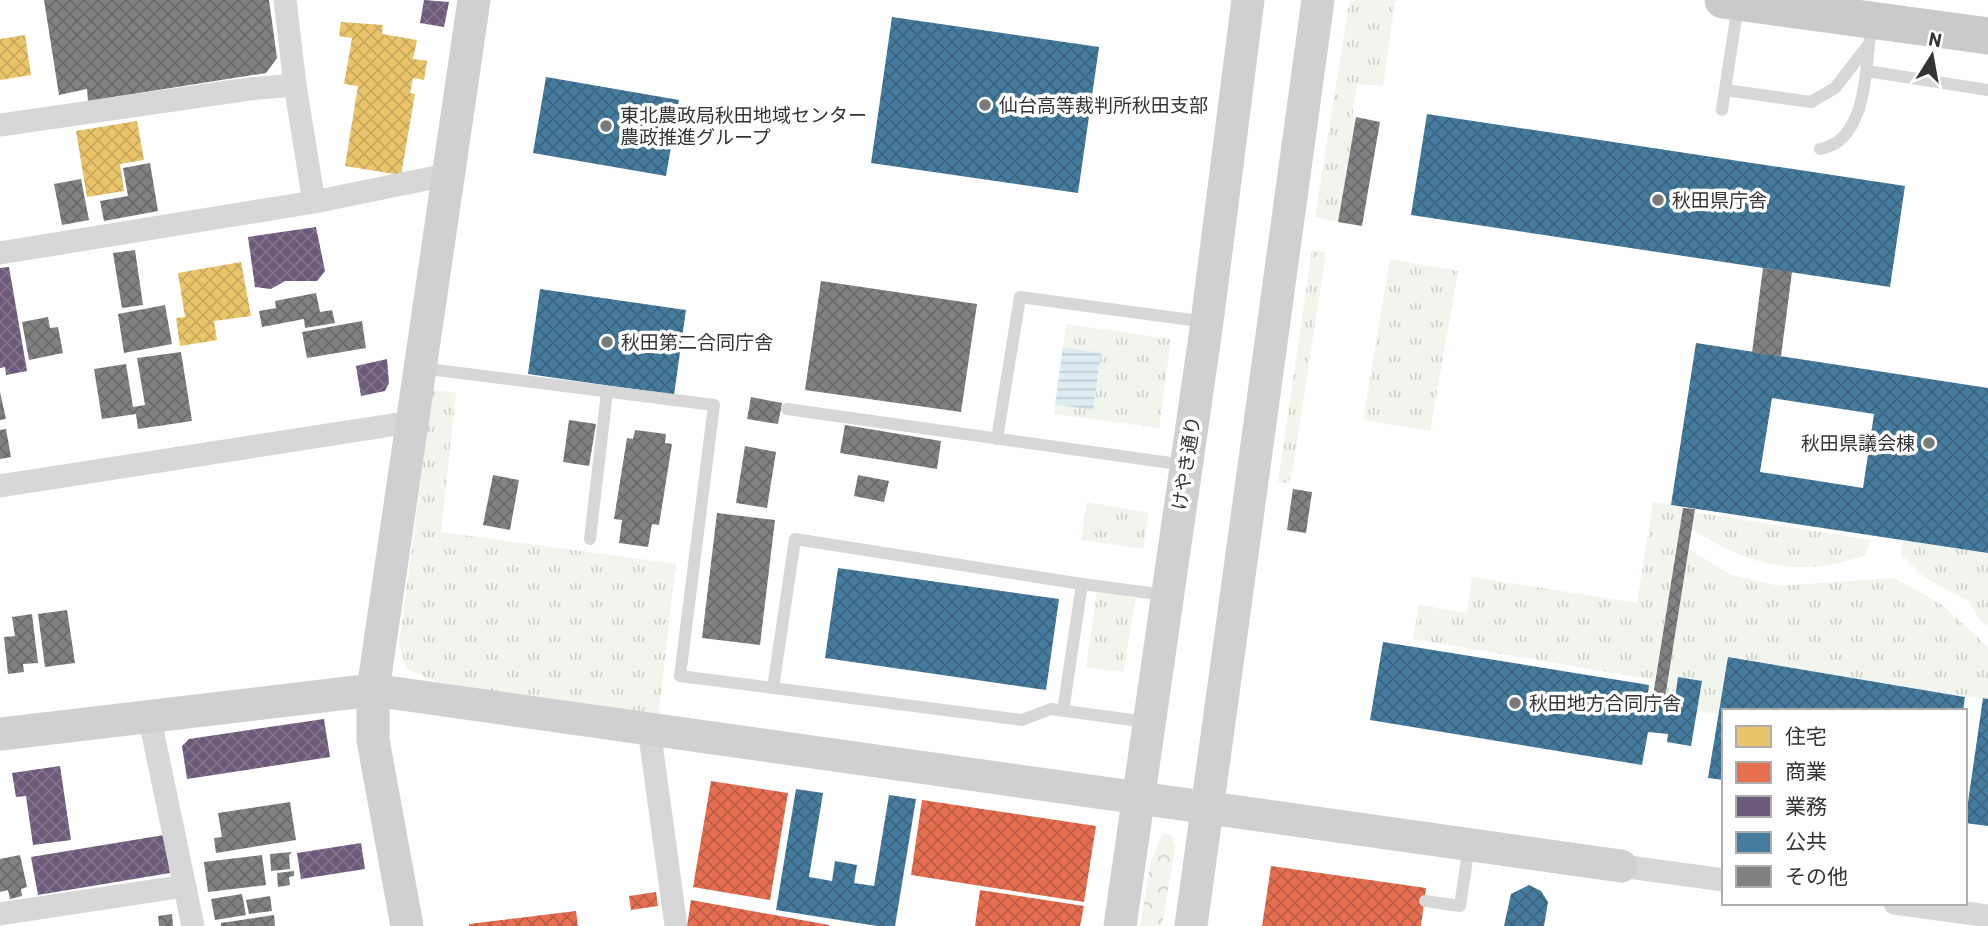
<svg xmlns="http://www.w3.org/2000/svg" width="1988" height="926" font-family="Barlow,'Noto Sans JP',sans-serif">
<defs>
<pattern id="grass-tufts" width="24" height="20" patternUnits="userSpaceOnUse" patternTransform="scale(1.75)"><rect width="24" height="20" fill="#f1f5ed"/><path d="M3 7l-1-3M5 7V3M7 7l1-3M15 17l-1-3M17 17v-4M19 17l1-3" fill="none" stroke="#cfd2cc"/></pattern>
<pattern id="forest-crowns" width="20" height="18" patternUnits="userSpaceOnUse" patternTransform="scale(1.75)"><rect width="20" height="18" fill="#f1f5ed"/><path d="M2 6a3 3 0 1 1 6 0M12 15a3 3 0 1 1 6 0" fill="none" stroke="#cfd2cc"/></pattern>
<pattern id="water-rules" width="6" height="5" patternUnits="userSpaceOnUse" patternTransform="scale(1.75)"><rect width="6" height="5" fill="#ddebf3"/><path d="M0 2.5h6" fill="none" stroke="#becad1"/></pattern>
<pattern id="homes-cross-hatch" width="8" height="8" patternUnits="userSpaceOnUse" patternTransform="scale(1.75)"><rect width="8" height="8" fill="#e9c46a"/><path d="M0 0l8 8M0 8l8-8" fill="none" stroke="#c8a95c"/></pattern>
<pattern id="shops-cross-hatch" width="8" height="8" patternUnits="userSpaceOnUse" patternTransform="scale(1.75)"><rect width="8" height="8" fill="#e76f51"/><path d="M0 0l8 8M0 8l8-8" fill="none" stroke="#bc5c44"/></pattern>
<pattern id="offices-cross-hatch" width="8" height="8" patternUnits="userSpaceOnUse" patternTransform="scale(1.75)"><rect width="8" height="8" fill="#6d597a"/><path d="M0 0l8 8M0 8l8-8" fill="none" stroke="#82738c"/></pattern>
<pattern id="public-cross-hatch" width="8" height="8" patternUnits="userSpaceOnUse" patternTransform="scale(1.75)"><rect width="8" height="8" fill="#457b9d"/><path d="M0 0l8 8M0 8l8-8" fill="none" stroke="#3a6581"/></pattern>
<pattern id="building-cross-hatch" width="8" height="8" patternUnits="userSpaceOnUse" patternTransform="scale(1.75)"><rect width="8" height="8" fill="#818181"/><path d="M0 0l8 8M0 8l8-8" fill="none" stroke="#6a6a6a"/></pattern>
</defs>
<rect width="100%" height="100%" fill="#fff"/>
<!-- grass -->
<path fill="url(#grass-tufts)" d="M1354,0H1399L1395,2L1383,86L1357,84L1352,117L1356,118L1338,222L1315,217L1349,3Z
M1312,250L1326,252L1292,475L1288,483L1278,482Z
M1390,259L1458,271L1430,431L1363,420Z
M1066,324L1171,339L1159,428L1054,414L1055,404L1093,409L1101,354L1063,347Z
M433,390L456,393L441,532L676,564L658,718L437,682L407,669L399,645Z
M1087,502L1149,513L1143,549L1081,540Z
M1653,502L1683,508L1655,680L1413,639L1419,605L1467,613L1472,577L1637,603Z
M1694,512L1872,540L1864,556C1799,578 1748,566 1692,529Z
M1903,540L1988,553V626L1978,618L1970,602L1924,577L1900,553Z
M1689,549L1729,574L1779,586L1894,578L1941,604L1988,647V700L1729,657L1719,714L1697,711L1701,681L1678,678L1674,705L1663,703Z
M1097,592L1136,598L1123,672L1086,667Z"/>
<!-- forest -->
<path fill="url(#forest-crowns)" d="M1163,834L1172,835L1175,848L1162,926H1140L1151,861Z"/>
<!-- water -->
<path fill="url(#water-rules)" d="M1063,347L1101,353L1093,410L1055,404Z"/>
<!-- homes -->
<path fill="url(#homes-cross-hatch)" d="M341,22L383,25L382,34L417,40L413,59L427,61L424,80L413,78L410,93L415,94L401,175L345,166L358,86L344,84L352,38L339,36Z
M25,35L31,75L0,80V39Z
M137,121L144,160L120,164L124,191L87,197L76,131Z
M241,262L251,316L214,321L217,340L180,346L176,318L185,317L178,273Z"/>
<!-- shops -->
<path fill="url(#shops-cross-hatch)" d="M711,781L788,793L770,900L693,887Z
M922,800L1096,826L1084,902L911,875Z
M1271,866L1426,888L1421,926H1262Z
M980,890L1084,906L1080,926H975Z
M656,892L658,906L631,910L629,896Z
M691,900L829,925V926H687Z
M576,911L578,926H469V924Z"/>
<!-- offices -->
<path fill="url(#offices-cross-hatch)" d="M424,0L449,2L444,27L420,23Z
M316,227L325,271L317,281H285L271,289L255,287L248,237Z
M9,267L27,371L6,375L5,367L0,368V268Z
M387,359L389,383L385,391L361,396L356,366Z
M324,719L330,757L187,779L182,746L189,739Z
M60,766L71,840L33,845L26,796L16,797L12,773Z
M164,835L170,873L38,895L31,857Z
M361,843L365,869L301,879L297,853Z"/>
<!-- public -->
<path fill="url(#public-cross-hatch)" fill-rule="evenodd" d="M892,17L1099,47L1078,193L871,163Z
M546,77L679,100L666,176L533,153Z
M1427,114L1905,186L1890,287L1411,215Z
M540,289L686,310L674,395L528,374Z
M1696,343L1988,388V553L1671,505ZM1772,398L1874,414L1863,488L1760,472Z
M838,568L1059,599L1046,690L825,658Z
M1383,642L1649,685L1647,701L1664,704L1674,705L1678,677L1702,681L1691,746L1667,742L1668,734L1648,732L1642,765L1370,720Z
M1728,657L1965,697L1963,711H1724V780L1708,778Z
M1983,698L1988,699V826L1965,823Z
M796,789L823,793L809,877L832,881L835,861L857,865L854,883L874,886L889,795L916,799L895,926H877L776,910Z
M1529,885L1541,891L1548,902L1544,926H1504L1511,894Z"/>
<!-- building -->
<path fill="url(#building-cross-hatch)" d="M44,0H269L277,58L266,73L88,101L87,89L59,95Z
M1356,117L1380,122L1362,226L1338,222Z
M150,163L158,211L104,221L100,201L128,196L123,168Z
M81,179L89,220L62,225L54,184Z
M135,250L143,305L122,308L113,253Z
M1763,268L1792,272L1781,356L1752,353Z
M821,281L977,304L961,412L805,390Z
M316,293L320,312L332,310L335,323L305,328L304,319L262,327L259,311L276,308L275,301Z
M165,305L172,344L124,353L118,314Z
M48,317L50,328L58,327L63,353L29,360L22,322Z
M362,321L366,348L307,358L302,332Z
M181,352L192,421L138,429L136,414L102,419L94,369L126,364L133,407L145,405L137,358Z
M0,392L6,419L0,420Z
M751,397L782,403L778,424L747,419Z
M569,420L596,424L589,466L563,462Z
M845,425L941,441L937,469L840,453Z
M6,429L11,457L0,459V430Z
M635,430L666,434L665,443L672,444L659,525L652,524L648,547L619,543L622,520L614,519L627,438L633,439Z
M745,446L776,452L767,508L736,503Z
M493,475L519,480L510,530L483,525Z
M858,475L889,481L884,502L854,496Z
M1293,489L1312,492L1306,533L1287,530Z
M1683,508L1695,509L1664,704L1652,702Z
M717,513L775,520L760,645L702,638Z
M67,610L75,663L45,667L38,614Z
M32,614L38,663L23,664L24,672L8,674L4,637L15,636L12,617Z
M290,802L296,840L216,853L214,838L222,837L218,813Z
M292,852L289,855L290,869L271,871L270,854Z
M20,855L27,887L21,889L22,896L10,899L8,890L0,892V859Z
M262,855L266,885L208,892L204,862Z
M294,871V876L289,877L290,885L278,887L277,873Z
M242,894L246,915L215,920L211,899Z
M270,896L272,911L249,914L246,900Z
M172,914L173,926H159L158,916Z
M274,915L275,926H221V923Z"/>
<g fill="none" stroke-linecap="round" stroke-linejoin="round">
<!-- lane -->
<path stroke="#d7d7d7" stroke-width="12" d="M1738,5L1725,90L1811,102L1835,88L1869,44L1872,24
M1867,71L1988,90
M1722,110L1725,90
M1820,149C1863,142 1866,78 1869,44
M420,368L714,405L680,676L1022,720L1051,709L1147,722
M787,409L1185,465
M997,439L1020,297L1206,322
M590,539L607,392
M1082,584L1165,595
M773,688L795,539L1082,584L1063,711
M1425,901L1460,906L1469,846"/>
<!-- street -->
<path stroke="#d7d7d7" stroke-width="23" d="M285,0L295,85
M0,125L249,89L295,85L314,202L451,174
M0,253L314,202
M0,486L411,422
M149,715L193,926
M649,729L676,926
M1621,866L1724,880
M1895,903L1988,916
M0,914L185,886"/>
<!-- secondary -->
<path stroke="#d0d0d0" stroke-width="33" d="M0,734L373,690L1621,866
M407,926L373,740V690L474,0
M1120,926L1207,322L1248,0
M1191,926L1318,0"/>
<!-- primary -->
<path stroke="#cacaca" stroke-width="37" d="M1723,0L1988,36"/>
</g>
<!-- markers -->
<g fill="#7a7a7a" stroke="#fff" stroke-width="2.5">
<circle cx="985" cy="105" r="7"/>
<circle cx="606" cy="126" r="7"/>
<circle cx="1658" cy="200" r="7"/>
<circle cx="607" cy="342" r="7"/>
<circle cx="1929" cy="443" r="7"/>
<circle cx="1515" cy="703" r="7"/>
</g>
<g text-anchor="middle" stroke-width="7" stroke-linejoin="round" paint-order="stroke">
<!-- poi labels -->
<g font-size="19" fill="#333" stroke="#fff" text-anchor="start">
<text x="999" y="112">仙台高等裁判所秋田支部</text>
<text x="620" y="122">東北農政局秋田地域センター<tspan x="620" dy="22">農政推進グループ</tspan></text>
<text x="1672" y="207">秋田県庁舎</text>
<text x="621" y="349">秋田第二合同庁舎</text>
<text x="1915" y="450" text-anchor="end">秋田県議会棟</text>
<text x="1529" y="710">秋田地方合同庁舎</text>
</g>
<!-- street labels -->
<g font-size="19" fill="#333" stroke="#fff">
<text transform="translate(1186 463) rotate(-81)" y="7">けやき通り</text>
</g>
</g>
<!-- legend -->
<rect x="1722" y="709" width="245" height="196" fill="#ffffff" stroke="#adadad" stroke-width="2"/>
<rect x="1736" y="726" width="35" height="21" fill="#e9c46a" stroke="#adadad" stroke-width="2"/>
<text x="1785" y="744" font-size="21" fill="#333333">住宅</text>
<rect x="1736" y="762" width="35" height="21" fill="#e76f51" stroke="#adadad" stroke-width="2"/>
<text x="1785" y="779" font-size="21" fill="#333333">商業</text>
<rect x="1736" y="796" width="35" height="21" fill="#6d597a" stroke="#adadad" stroke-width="2"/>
<text x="1785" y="814" font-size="21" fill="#333333">業務</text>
<rect x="1736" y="832" width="35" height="21" fill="#457b9d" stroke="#adadad" stroke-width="2"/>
<text x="1785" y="849" font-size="21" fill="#333333">公共</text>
<rect x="1736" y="866" width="35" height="21" fill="#818181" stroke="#adadad" stroke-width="2"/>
<text x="1785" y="884" font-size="21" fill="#333333">その他</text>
<!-- north arrow -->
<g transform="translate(1932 56) rotate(11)" stroke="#ffffff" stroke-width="5" paint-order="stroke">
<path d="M0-5L12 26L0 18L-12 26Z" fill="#333333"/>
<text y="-10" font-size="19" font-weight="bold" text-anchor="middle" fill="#333333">N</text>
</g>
</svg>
